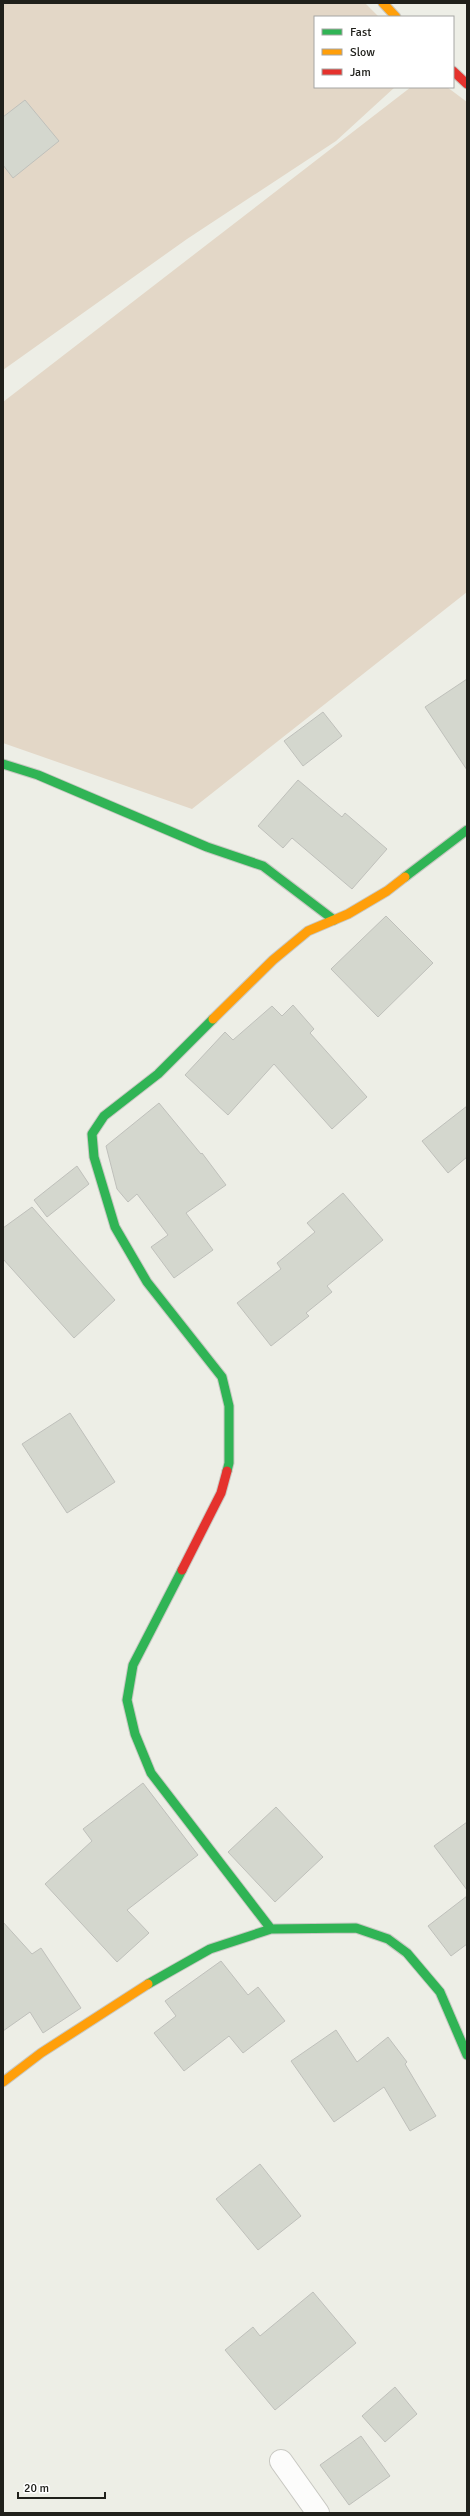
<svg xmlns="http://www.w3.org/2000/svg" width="470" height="2516" font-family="Signika,sans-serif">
<rect width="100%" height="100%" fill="#edeee6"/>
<!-- grass -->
<path fill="#e3d7c7" d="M3,3H365L379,17H315V87H395L336,141L187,239L3,370Z
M411,87H447L467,102V592L192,809L3,743V402Z"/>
<!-- building -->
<path fill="#d4d7ce" stroke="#bfc0bb" d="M25,100L59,141L13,178L3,165V117Z
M467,679V770L425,707Z
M323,712L342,736L303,766L284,741Z
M298,780L342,817L345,813L387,849L352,889L292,838L283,848L258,826Z
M386,916L433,963L378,1017L331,969Z
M293,1005L314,1029L310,1033L367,1097L332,1129L274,1064L228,1115L185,1075L225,1032L233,1040L272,1006L282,1016Z
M159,1103L201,1154L202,1153L226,1185L186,1213L213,1250L174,1278L151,1247L168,1235L137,1194L128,1202L117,1189L106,1146Z
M467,1106V1157L448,1173L422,1141Z
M77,1166L89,1184L47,1217L34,1200Z
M343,1193L383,1240L327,1286L332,1292L306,1313L309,1316L271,1346L237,1303L281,1269L277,1263L315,1232L307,1223Z
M32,1207L115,1300L74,1338L3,1259V1228Z
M70,1413L115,1482L67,1513L22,1444Z
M143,1783L198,1855L127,1910L149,1933L117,1962L45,1884L92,1841L83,1829Z
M276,1807L323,1857L275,1902L228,1852Z
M467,1822V1890L434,1846Z
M467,1896V1944L451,1956L428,1926Z
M3,1922L32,1954L41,1948L81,2008L43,2033L30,2012L3,2031Z
M221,1961L248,1995L258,1987L285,2021L243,2053L229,2036L184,2071L154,2033L176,2016L165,2001Z
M336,2030L357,2062L388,2037L407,2062L405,2064L436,2116L410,2131L384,2087L334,2122L291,2061Z
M260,2164L301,2216L258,2250L216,2199Z
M313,2292L356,2343L275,2410L225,2350L253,2327L260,2336Z
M395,2387L417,2414L385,2442L362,2416Z
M361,2436L390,2476L349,2505L320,2465Z"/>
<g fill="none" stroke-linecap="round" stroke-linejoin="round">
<defs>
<path id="street" d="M281,2461L318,2513"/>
<path id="fast" d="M3,764L38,775L207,847L263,866L334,920
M405,877L467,830
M213,1019L158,1074L104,1116L92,1134L94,1157L115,1227L147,1282L222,1377L229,1406V1463L227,1471
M182,1570L133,1665L127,1700L135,1734L151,1773L271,1929
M148,1984L210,1949L271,1929L356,1928L388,1939L407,1953L440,1992L467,2055"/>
<path id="slow" d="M383,3L396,17
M213,1019L273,960L308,931L348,914L387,891L405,877
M3,2082L41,2053L148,1984"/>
<path id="jam" d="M453,71L467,84
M182,1570L221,1493L227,1471"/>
</defs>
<!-- street casing -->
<use href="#street" stroke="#c8c8c2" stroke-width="24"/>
<!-- fast casing -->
<use href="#fast" stroke="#c8c8c2" stroke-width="11"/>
<!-- slow casing -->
<use href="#slow" stroke="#c8c8c2" stroke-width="11"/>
<!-- jam casing -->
<use href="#jam" stroke="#c8c8c2" stroke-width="11"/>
<!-- street -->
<use href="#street" stroke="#fcfcfb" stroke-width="22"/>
<!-- fast -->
<use href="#fast" stroke="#30b455" stroke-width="9"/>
<!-- slow -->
<use href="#slow" stroke="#ff9f0a" stroke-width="9"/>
<!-- jam -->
<use href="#jam" stroke="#e5322d" stroke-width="9"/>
</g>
<!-- border -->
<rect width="470" height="2516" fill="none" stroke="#20201b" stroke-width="8"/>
<!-- legend -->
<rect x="314" y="16" width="140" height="72" fill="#ffffff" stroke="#a6a6a4"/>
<rect x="322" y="29" width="20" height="6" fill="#30b455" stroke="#a6a6a4"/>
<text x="350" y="36" font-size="12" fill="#20201b">Fast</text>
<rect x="322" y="49" width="20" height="6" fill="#ff9f0a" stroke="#a6a6a4"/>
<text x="350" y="56" font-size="12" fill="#20201b">Slow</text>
<rect x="322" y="69" width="20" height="6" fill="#e5322d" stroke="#a6a6a4"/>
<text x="350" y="76" font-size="12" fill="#20201b">Jam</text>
<!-- scale -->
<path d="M18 2492v6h87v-6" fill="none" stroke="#20201b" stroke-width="2"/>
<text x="24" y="2492" font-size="12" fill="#20201b" stroke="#ffffff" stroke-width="3" paint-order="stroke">20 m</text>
</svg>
